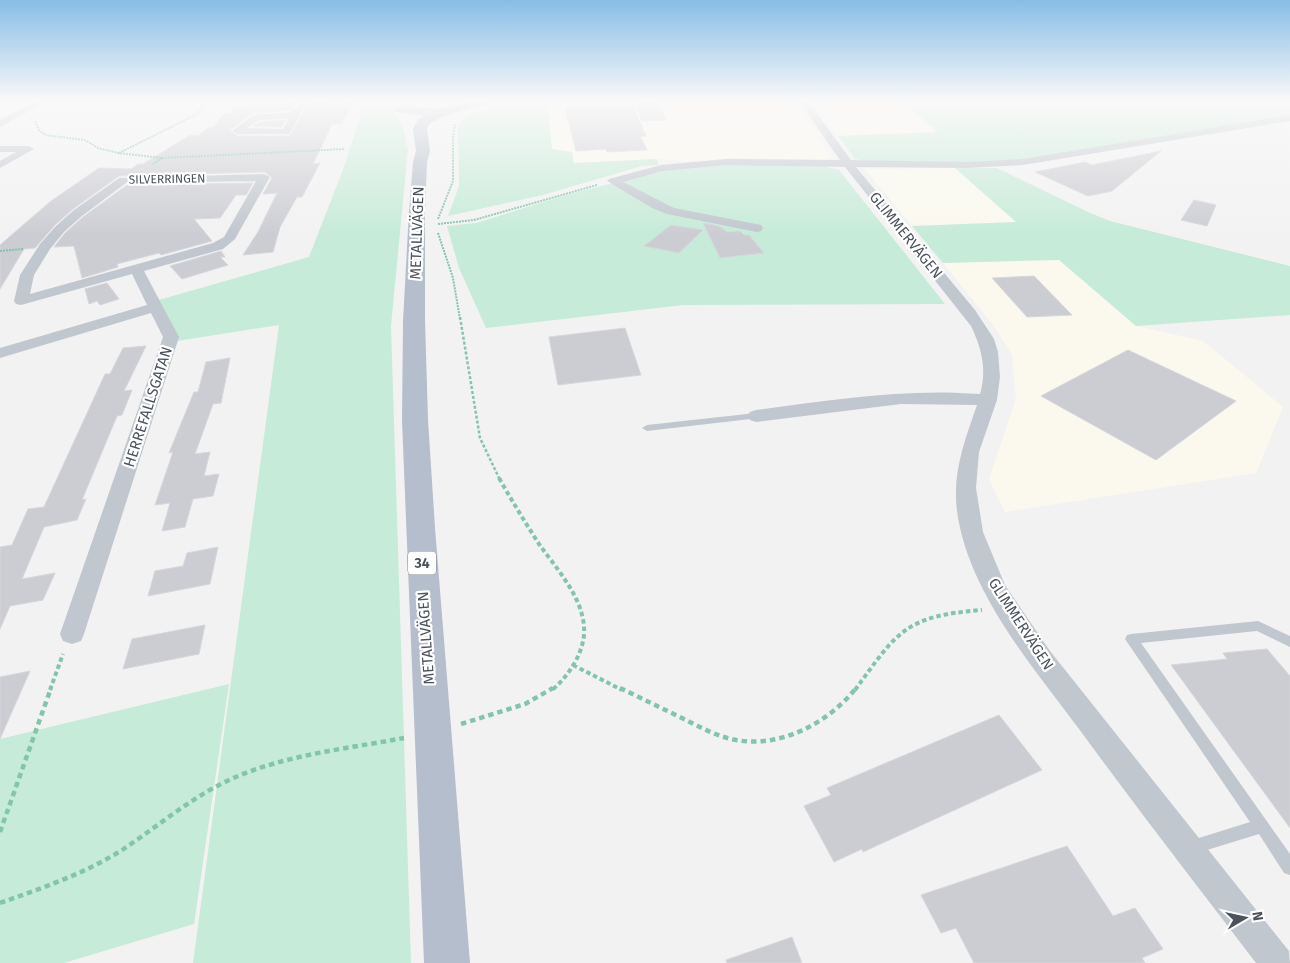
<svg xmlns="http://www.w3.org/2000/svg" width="1290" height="963" font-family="'Fira Sans',sans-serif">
<rect width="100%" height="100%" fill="#f3f2f2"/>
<!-- commercial -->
<path fill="#fbf9ee" d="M547,100H793L832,157L823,160L734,158L687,161L656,159L574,163L552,149Z
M845,100H900L938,132L838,136L812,101Z
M955,168L1017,222L912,226L865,169Z
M1059,259L1136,326L1203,341L1283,407L1256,473L1005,512L989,479L1016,399L1012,355L994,326L943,263Z"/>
<!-- green -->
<path fill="#c6ebd8" d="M366,100H394L392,105L403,129L408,149L391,326L411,963H193L279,325L177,341L155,301L309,257L344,167Z
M512,100H547L552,149L572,152L574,163L656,159L659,165L642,166L543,195L448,216L459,186L458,126C470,109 496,111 512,100Z
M900,100H1290V118L999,166L897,165L855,159L838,136L938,132Z
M740,164L821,166L839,170L945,304L683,305L486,328L459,268L447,226L476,223L566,195L669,169Z
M955,168H997L1090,213L1110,221L1290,266V315L1136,326L1059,260L943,263L912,226L1016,222Z
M229,684L194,924L64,963H0V739Z"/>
<!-- building -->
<path fill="#cccdd3" stroke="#d6d7dc" d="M330,101L329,104L353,103L341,124H332L313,164L320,163L302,197H297L280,227L273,252L243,255L258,232L277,193L263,194L272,178L265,172L119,176L73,209L55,225L35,248L24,249L0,289V245L51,201L99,168L131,169L138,164H143L190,135L198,136L209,127H213L224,114L230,113L236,105L296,103L292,110L253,113L230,130L237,136H289L310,102Z
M657,101L666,120L642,121L634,102Z
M633,105L646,136L641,137L647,150L607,152L606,149L576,151L565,108Z
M286,120L282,127L253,126L260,122Z
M1161,151L1112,191L1088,196L1035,172L1085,162L1092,165Z
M253,183L246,195H236L220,218L194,219L212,241L161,255L159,253L117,264L118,267L82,278L74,246L54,247L65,233L83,217L127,185Z
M1194,200L1216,205L1207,226L1181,220Z
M703,223L719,226L727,232L740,231L744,235H749L764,253L720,258Z
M671,225L703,230L679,253L644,246Z
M221,251L225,257H220L228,265L182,279L170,266Z
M1034,276L1072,315L1027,317L992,278Z
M107,283L119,299L100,305L97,301L89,304L85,289Z
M625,328L641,375L558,385L549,337Z
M146,346L124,391L132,390L122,415L117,416L82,500L86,499L77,520L44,527L22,579L55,573L43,600L10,606L0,629V547L12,545L28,509L44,507L105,374H110L123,348Z
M1128,350L1236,401L1156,460L1041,396Z
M230,358L221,403L213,404L195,454L210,452L204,476L219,474L213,496L193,499L185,527L162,531L170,503L155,505L173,452L169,453L194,392H198L206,362Z
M218,547L210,584L148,596L155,571L183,566L187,553Z
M205,625L199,654L123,669L132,639Z
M1267,649L1290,676V828L1171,665L1227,659L1223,653Z
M30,671L0,739V677Z
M999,715L1042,770L863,852L862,849L834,862L804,806L831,795L827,788Z
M1067,846L1113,916L1135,908L1163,949L1142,958L1145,963H974L956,928L941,933L921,895Z
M792,937L802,963H727L726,960Z"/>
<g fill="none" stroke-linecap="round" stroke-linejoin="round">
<!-- path-far3 -->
<path stroke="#82c5ab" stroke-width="2" stroke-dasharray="2 1" stroke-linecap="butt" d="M35,121L39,130L45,135L85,140L98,148L118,153L162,158L152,165
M119,153L197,114L210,100
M162,158L345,149
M438,219L453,181V138L455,124
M438,224L474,220L597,185
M438,233L453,278L460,319
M0,251L24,249"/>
<!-- path-far2 -->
<path stroke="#82c5ab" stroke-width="2.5" stroke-dasharray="3 2" stroke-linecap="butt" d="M460,317L480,438L500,480"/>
<!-- path-far1 -->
<path stroke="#82c5ab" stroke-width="4" stroke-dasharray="4.5 3" stroke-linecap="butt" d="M499,478C512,501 525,522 539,544C556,568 582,596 584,627C586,650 569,676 552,690
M573,665L622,690
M50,690L63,654
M855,690C898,631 905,616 982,610"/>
<!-- path -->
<path stroke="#82c5ab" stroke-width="4.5" stroke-dasharray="5.5 4" stroke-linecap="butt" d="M620,688C641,698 661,708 682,718C698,726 714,735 731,739C777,750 828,724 856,688
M461,724L525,704L553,688
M0,832L51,688
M0,903C42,888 84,874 122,850C157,827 189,799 227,781C282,755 345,749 404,738"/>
<!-- service -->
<path fill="#c1c7ce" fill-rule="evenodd" d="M756,413L761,416L759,418L647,431L642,428L647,425Z
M1258,621L1290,636V647L1257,631L1141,643L1290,854V875L1284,873L1259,834L1191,855L1186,852L1183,847L1186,842L1250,822L1125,639L1127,635L1131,634Z"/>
<!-- minor -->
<path fill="#c1c7ce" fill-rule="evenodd" d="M38,100H49L0,127V120Z
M300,100H309L289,134H237L232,131L254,115L293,112ZM289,118L283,129L247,128L259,120Z
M483,100H501L464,110L459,107L461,105Z
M798,100H807L851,160L967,162L1023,159L1290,115V121L1023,165L967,168L856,167L975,310L994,339L998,352L1000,377L997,400L979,452L976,488L983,532L1005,585L1050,651L1289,951L1290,963H1256C1198,887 1139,811 1082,733C1034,668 968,593 957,511C952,472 965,440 977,405L901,404L756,422L750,420L747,416L750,412L756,410C831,400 905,388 980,394C987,370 982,349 971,326L845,167L726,165L662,171L623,182L674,208L761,225L763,228L761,231L757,232L667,214L652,208L607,181L609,179L661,165L726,159L840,160Z
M0,146H29L34,149L0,168V161L16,152H0Z
M264,174L270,177L235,239L223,249L144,271L179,337L84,634L81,641L72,644L63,641L60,634L163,337L151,313L0,358V348L147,305L132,274L21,305L16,304L14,301L20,275L40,244L56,226L74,210L119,178ZM256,181L224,237L213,243L30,294L34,275L50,249L64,232L82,216L126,183Z"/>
<!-- primary -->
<path fill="#b5becc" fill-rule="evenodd" d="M463,100H476L469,108L444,116L429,124L427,129L430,151L427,162L425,211V321L428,420L435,528L470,963H424L402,420L403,321L409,211L413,162L416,151L413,129L418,119L424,116L396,112L394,109C402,100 444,118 463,100Z"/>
</g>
<!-- sky -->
<linearGradient id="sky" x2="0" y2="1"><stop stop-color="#88bde6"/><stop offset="0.43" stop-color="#faf9f9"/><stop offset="1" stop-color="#faf9f9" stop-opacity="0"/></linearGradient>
<rect width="1290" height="235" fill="url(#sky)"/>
<g text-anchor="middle" stroke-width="4.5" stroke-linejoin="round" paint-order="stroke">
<!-- far-street labels -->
<g font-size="12" fill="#4b535d" stroke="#fff">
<text transform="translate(167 179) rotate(-1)" y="4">SILVERRINGEN</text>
</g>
<!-- shield labels -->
<rect fill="#fff" stroke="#81878e" stroke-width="1" x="408" y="551.5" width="28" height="23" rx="4"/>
<g font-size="14" font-weight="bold" fill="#4b535d">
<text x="422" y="568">34</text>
</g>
<!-- street labels -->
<g font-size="15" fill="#4b535d" stroke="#fff">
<text transform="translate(417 233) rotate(-88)" y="5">METALLVÄGEN</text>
<text transform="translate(906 235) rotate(51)" y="5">GLIMMERVÄGEN</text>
<text transform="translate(148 407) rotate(-72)" y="5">HERREFALLSGATAN</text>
<text transform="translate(1021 624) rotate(57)" y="5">GLIMMERVÄGEN</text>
<text transform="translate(426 638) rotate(-94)" y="5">METALLVÄGEN</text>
</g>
</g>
<!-- north arrow -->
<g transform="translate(1245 918) rotate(81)" stroke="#ffffff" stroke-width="4" paint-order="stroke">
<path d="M0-4L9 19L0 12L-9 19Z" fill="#4b535d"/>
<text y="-8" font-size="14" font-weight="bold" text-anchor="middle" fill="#4b535d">N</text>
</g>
</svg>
